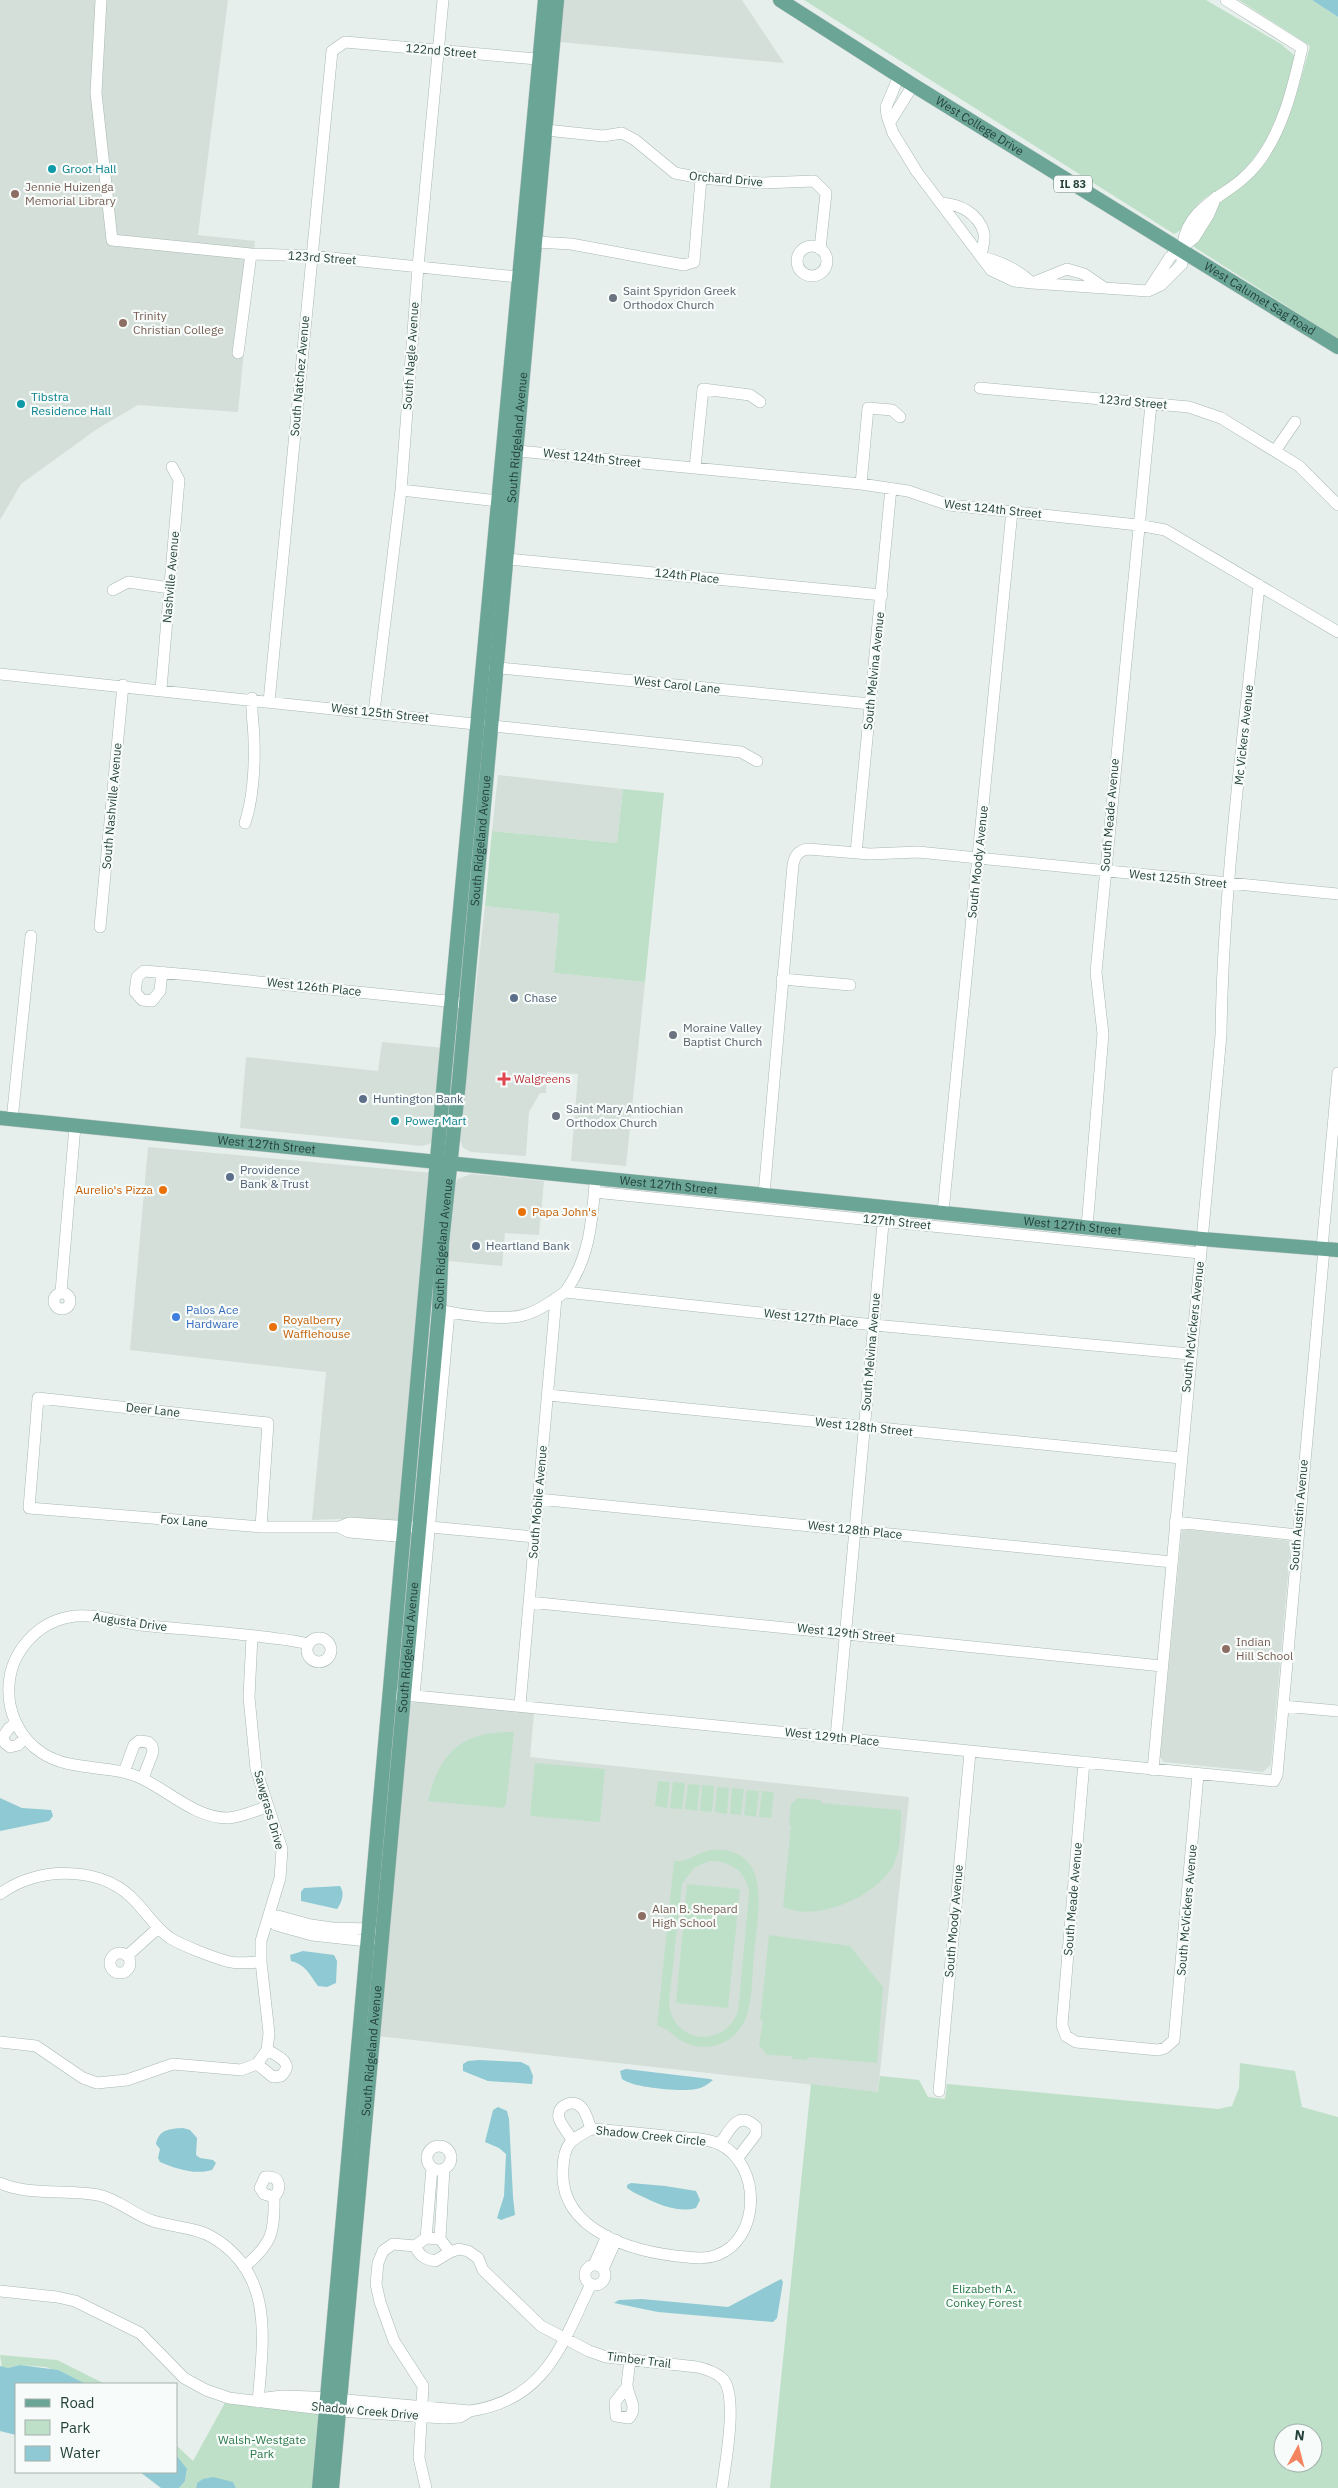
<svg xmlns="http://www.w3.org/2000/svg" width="1338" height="2488" font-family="'IBM Plex Sans',sans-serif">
<rect width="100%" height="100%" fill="#e6efeb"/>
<!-- built -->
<path fill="#d4dfda" d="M0,0H228L198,235L255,241L238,412L138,405L97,429L21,484L0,520Z
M564,0H742L784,63L560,42Z
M498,775L623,789L617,843L492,831Z
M485,906L559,914L554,973L645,982L626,1166L571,1161L578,1074L547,1072L546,1093H540L529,1112L526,1156L471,1152L463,1148L459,1137Z
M382,1042L444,1048L435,1139L429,1144L422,1146L240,1128L246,1057L378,1071Z
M148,1147L433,1173L401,1523L340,1519L312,1520L326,1372L130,1350Z
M471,1174L544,1181L539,1235L505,1233L502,1266L448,1261L455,1184L458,1179Z
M1182,1529L1291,1541L1271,1765L1263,1772L1164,1762L1160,1757Z
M416,1701L534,1713L530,1757L909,1797L878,2092L377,2036L408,1705Z"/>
<!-- green -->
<path fill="#bfe0c8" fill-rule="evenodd" d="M804,0H1206L1281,44L1295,56C1284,101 1271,147 1235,178C1224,187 1211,193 1200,202C1190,210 1187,230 1174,234Z
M1239,0H1312L1338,17V339L1194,247C1198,217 1265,156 1283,126C1294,109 1304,67 1310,46Z
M623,789L664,793L645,982L554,973L559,914L485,906L492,831L617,843Z
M514,1732L506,1805L502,1808L428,1801C439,1752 463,1730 514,1732Z
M535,1763L605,1769L600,1822L530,1816Z
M658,1781L670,1782L667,1808L655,1806Z
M673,1782L685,1783L682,1809L670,1808Z
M688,1784L700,1785L697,1811L685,1809Z
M702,1785L714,1786L712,1812L700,1811Z
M717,1787L729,1788L727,1814L715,1812Z
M732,1788L744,1789L741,1815L730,1814Z
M747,1790L759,1791L756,1817L744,1815Z
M762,1791L774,1792L771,1818L759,1817Z
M798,1798L821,1800V1803L901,1810C901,1827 901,1848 894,1864C878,1896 817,1923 783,1907L791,1826L789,1825L791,1804Z
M711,1850C774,1846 758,1914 754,1953C752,1974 753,1998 746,2018C735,2045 705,2055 680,2040C671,2034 668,2028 657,2026L674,1861C688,1863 697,1852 711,1850ZM709,1861C730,1860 749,1873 749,1895L738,2011C724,2050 671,2043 669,2002L682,1884L694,1868Z
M687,1884L740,1889L728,2008L676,2003Z
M769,1935L850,1946L883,1987L877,2063L808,2057L807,2060L792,2059L791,2056L767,2055L759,2045L763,2021L760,2020Z
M1240,2063L1295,2071L1302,2107L1338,2117V2488H770L811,2084L878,2092L880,2076L919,2080L928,2097L945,2099L947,2084L1218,2109L1232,2106L1239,2088ZM1283,2433H1313V2463H1283Z
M0,2355L57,2360L105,2384H86L46,2367L20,2365L8,2368L2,2367Z
M226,2401L317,2413L319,2417L314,2488H236L233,2482L225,2481L197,2483L196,2488H179L185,2481L187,2470L176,2455V2445L193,2461Z"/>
<!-- water -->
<path fill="#8ec9d4" d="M1312,0H1338V17Z
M0,1798L22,1808L51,1810L53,1816L49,1821L0,1831Z
M340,1886C345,1893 342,1902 337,1909L301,1901V1892L304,1888Z
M303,1951L334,1955L337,1961L336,1983L327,1987L318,1986C310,1975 305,1964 291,1961L290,1955Z
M479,2060L521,2062L529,2066L533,2076L532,2084L488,2081L463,2071V2064L468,2061Z
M626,2069L710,2079L713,2080C708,2084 703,2088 696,2089C681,2092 634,2088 622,2079L620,2071Z
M498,2107L507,2111L509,2119L513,2197L515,2215L501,2220L497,2218L504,2196L506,2154L499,2148L485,2142L493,2110Z
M183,2128L190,2130L197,2138L196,2155L200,2158L213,2160L216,2163L212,2170C194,2175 177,2169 160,2162L158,2158L160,2149L156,2144C159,2129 170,2129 183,2128Z
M631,2183L665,2186L696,2191L700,2200L696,2208C674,2214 652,2201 633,2192L627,2188V2185Z
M781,2279L783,2282L777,2318L773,2322L658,2312L614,2303L619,2300L642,2299L728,2307Z
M20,2365L58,2370L86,2384H16V2435L0,2431V2366L8,2368Z
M176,2455L187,2469L185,2481L179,2488H161L140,2472H176Z
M213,2477L233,2482L236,2488H196L197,2483L203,2479Z"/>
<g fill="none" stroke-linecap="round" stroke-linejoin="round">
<defs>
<path id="minor" d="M101,0L96,93L112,240L251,254L312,256L527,278
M899,76L886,107L887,116L893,133L917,172L991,270L1014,281L1032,283L1148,291L1161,285L1182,264C1178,202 1227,202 1257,164C1283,131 1293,87 1302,48L1226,0
M890,122L913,85
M546,130L603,136L622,133L635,140L675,173L701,178L761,183L814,181L826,193L820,249
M941,203C960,204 978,213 984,233C985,240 982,250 981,257C1000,261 1018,270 1032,283L1067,269L1084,274L1103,287
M536,242L571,244L684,265L694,262L701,178
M797 261a15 15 0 1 1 30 0a15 15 0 1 1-30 0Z
M1148,291L1170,257L1194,238L1209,214L1216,197
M238,353L251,254
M980,388L1189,407L1221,418L1299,466L1338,505
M508,450L861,484L908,491L949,505L1138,525L1165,530L1338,632
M1275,451L1295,422
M695,468L703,389L750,395L760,402
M861,484L868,408L892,410L900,417
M401,490L498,501
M498,558L882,595
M113,590L128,582L170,588
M489,667L871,704
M0,674L741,752L757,761
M161,689L179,480L172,467
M269,702L332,51L345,42L548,60
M374,712L401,490L418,267L443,0
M245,823C253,799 255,766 254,741C254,726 251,713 252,698
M856,853L891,488
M100,927L123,685
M162,972L160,991L152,1001L142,1000L135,992L137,977L144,971L191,975L466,1003
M782,979L850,985
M12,1120L31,936
M594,1192L1200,1253
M764,1194L793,865C795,855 798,851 808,849L870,854L918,852L1338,894
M943,1212L1012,511
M1087,1227L1103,1034L1096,972L1151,404
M1322,1248L1338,1073
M61,1292L75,1126
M565,1292C589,1260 592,1223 595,1184
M54 1301a8 8 0 1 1 16 0a8 8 0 1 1-16 0Z
M439,1310C461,1315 503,1321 524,1315C539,1311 553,1301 565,1292L874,1325L1190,1354
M548,1395L1181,1458
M538,1499L1172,1562
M1175,1522L1298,1535
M261,1527L268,1423L38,1398L29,1508L261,1527H339L349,1523L412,1527
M339,1527L349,1532L395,1536L404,1527
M431,1527L535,1537
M529,1602L1162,1666
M307 1650a12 12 0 1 1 24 0a12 12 0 1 1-24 0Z
M395,1694L1274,1781L1277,1775L1324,1249
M414,1696L449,1312
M520,1705L556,1298
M1283,1706L1338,1711
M16,1724L9,1728L3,1737L5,1743L10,1747L18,1745L25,1738
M836,1737L884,1213
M1084,1762L1062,2025L1066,2036L1076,2042L1158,2050L1165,2048L1174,2040L1198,1775
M1153,1770L1221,1035C1223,885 1244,735 1259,585
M124,1772L134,1745L139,1741L148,1742L152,1746L153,1752L143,1778
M268,1806C255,1811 242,1817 228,1818C196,1818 170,1792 143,1779C111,1763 73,1773 42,1753C19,1738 7,1711 9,1685C11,1652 37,1623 69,1617C93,1612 116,1622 140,1625C181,1629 223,1632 264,1637C279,1639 294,1640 308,1644
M0,1894C36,1867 97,1865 131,1897C145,1910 154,1927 170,1938C181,1945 217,1959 230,1962C239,1964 251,1962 261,1962
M269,1916L276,1925L312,1935L367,1941L381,1936
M269,1916H278L311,1925L332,1928L369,1929L375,1932
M110 1963a10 10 0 1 1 20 0a10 10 0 1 1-20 0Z
M127,1956L158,1928
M0,2042L36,2046L83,2078L97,2083L127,2080L173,2064L241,2070L257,2064L267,2050L269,2033L261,1962V1941L280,1878L282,1849L256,1769L249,1697L252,1636
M257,2064L273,2077L281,2076C295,2063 278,2056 267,2050
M939,2091L970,1752
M591,2129C619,2131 647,2134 675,2137C688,2138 707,2138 719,2144C762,2164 761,2239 717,2255C707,2259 697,2258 687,2257C636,2253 558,2232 563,2168C564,2143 571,2140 591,2129Z
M572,2139C568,2133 561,2125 559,2118C556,2106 573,2098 581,2107C586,2111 589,2123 591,2129
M720,2144C730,2130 738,2109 756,2127V2134L737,2159
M427 2158a12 12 0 1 1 24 0a12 12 0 1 1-24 0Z
M0,2183C27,2196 68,2189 98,2195C118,2199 134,2215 153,2221C172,2227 195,2227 212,2237C275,2274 263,2341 258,2402
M426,2238L432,2168
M440,2239L444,2169
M415,2246L393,2244L383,2251L378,2263L376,2284L380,2302L394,2341L423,2386L419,2458L426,2488
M450,2252L440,2239L426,2238L415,2246C420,2256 424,2259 435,2261L450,2252L459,2249L468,2251L478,2258L483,2270L541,2326L589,2351L606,2357L697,2367C706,2369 715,2372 722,2378C739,2394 725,2465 722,2488
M594,2265L607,2236
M585 2275a10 10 0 1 1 20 0a10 10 0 1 1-20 0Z
M244,2267C272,2244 275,2232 274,2197C283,2187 279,2175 265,2177L260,2188L264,2194L274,2197
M603,2269L616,2240
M0,2291L57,2297L75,2301L140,2333L184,2378L206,2390L229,2398L339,2411L444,2418L460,2417L470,2411
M627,2387L615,2402L616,2416L629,2418C639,2406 627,2397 627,2384C628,2376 629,2368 630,2360
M266,2398L282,2396L313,2397L470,2411C546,2400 562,2344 591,2284"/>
<g id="major">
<path id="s1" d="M780,0L913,85L1338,347"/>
<path id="s2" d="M0,1118L1202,1239L1338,1250"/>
<path d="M319,2488L444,1081L545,0"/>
<path id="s3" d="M332,2488L439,1310L442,1243L459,1081L557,0"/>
</g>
</defs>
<!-- minor casing -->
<use href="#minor" stroke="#a8b8b2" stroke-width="12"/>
<!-- major casing -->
<use href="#major" stroke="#c2cac8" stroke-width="15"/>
<!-- minor -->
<use href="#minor" stroke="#fff" stroke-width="11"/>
<!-- major -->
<use href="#major" stroke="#6aa596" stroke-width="14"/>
</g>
<!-- markers -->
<g fill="#0f9aa8" stroke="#f7fbf9" stroke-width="2">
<circle cx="52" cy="169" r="5"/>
<circle cx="21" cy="404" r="5"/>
<circle cx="395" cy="1121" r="5"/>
</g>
<g fill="#8d6e63" stroke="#f7fbf9" stroke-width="2">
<circle cx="15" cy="194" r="5"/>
<circle cx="123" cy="323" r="5"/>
<circle cx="1226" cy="1649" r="5"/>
<circle cx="642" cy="1916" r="5"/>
</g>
<g fill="#6b7280" stroke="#f7fbf9" stroke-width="2">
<circle cx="613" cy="298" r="5"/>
<circle cx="673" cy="1035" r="5"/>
<circle cx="556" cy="1116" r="5"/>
</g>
<g fill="#5c6f8a" stroke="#f7fbf9" stroke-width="2">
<circle cx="514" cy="998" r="5"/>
<circle cx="363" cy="1099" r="5"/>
<circle cx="230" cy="1177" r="5"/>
<circle cx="476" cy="1246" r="5"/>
</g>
<path fill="#e0444e" stroke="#f7fbf9" stroke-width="2" d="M501.5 1071.5h5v5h5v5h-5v5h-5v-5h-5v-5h5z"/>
<g fill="#e8710a" stroke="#f7fbf9" stroke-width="2">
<circle cx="163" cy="1190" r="5"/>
<circle cx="522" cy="1212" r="5"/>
<circle cx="273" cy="1327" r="5"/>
</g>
<circle fill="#3f7fe0" stroke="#f7fbf9" stroke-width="2" cx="176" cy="1317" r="5"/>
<g text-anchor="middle" stroke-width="4.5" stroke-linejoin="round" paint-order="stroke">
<!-- shield labels -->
<rect fill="#f7fbf9" stroke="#637a73" stroke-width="1" x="1054" y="175.5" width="38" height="17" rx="4"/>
<g font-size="11" font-weight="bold" fill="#24423a">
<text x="1073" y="188">IL 83</text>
</g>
<!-- street labels -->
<g font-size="12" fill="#24423a" stroke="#f7fbf9">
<text transform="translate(441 51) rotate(5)" y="4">122nd Street</text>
<text dy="4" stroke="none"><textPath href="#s1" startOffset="236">West College Drive</textPath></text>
<text transform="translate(726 179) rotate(5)" y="4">Orchard Drive</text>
<text transform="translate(322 258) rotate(4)" y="4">123rd Street</text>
<text dy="4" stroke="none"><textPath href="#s1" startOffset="565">West Calumet Sag Road</textPath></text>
<text transform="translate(411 356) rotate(-86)" y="4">South Nagle Avenue</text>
<text transform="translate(300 376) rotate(-85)" y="4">South Natchez Avenue</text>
<text transform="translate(1133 402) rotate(5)" y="4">123rd Street</text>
<text dy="4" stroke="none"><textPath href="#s3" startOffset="2059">South Ridgeland Avenue</textPath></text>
<text transform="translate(592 458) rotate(6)" y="4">West 124th Street</text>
<text transform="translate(993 509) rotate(6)" y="4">West 124th Street</text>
<text transform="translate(687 576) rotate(6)" y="4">124th Place</text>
<text transform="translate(171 577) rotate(-85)" y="4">Nashville Avenue</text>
<text transform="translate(874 671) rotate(-84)" y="4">South Melvina Avenue</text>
<text transform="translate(677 685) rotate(6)" y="4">West Carol Lane</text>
<text transform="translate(380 713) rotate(6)" y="4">West 125th Street</text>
<text transform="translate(1244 735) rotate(-84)" y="4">Mc Vickers Avenue</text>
<text transform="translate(112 806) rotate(-85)" y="4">South Nashville Avenue</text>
<text transform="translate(1110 815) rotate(-85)" y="4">South Meade Avenue</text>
<text dy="4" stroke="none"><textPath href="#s3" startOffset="1654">South Ridgeland Avenue</textPath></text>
<text transform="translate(978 862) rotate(-84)" y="4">South Moody Avenue</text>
<text transform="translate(1178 879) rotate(6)" y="4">West 125th Street</text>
<text transform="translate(314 987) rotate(6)" y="4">West 126th Place</text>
<text dy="4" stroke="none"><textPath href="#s2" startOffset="268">West 127th Street</textPath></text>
<text dy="4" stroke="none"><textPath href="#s2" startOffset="672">West 127th Street</textPath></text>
<text transform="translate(897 1222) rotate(6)" y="4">127th Street</text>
<text dy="4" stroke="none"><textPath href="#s2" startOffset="1078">West 127th Street</textPath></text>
<text dy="4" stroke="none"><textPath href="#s3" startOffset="1249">South Ridgeland Avenue</textPath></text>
<text transform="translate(811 1318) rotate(6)" y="4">West 127th Place</text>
<text transform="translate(1193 1327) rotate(-84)" y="4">South McVickers Avenue</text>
<text transform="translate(871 1352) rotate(-85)" y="4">South Melvina Avenue</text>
<text transform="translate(153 1410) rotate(6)" y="4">Deer Lane</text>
<text transform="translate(864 1427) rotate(6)" y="4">West 128th Street</text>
<text transform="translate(538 1502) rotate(-85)" y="4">South Mobile Avenue</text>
<text transform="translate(1299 1515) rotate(-85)" y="4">South Austin Avenue</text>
<text transform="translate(184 1521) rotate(5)" y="4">Fox Lane</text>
<text transform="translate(855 1530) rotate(6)" y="4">West 128th Place</text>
<text transform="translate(130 1622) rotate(8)" y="4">Augusta Drive</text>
<text transform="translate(846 1633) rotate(6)" y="4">West 129th Street</text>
<text dy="4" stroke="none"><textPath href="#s3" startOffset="844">South Ridgeland Avenue</textPath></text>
<text transform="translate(832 1737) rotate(6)" y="4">West 129th Place</text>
<text transform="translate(269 1810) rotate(74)" y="4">Sawgrass Drive</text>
<text transform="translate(1073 1899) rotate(-85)" y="4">South Meade Avenue</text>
<text transform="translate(1187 1910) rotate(-85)" y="4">South McVickers Avenue</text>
<text transform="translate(954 1921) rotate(-85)" y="4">South Moody Avenue</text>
<text dy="4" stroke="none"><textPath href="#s3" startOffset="439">South Ridgeland Avenue</textPath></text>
<text transform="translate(651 2136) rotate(6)" y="4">Shadow Creek Circle</text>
<text transform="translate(639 2360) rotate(7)" y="4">Timber Trail</text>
<text transform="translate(365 2411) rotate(5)" y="4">Shadow Creek Drive</text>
</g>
<!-- culture labels -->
<g font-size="12" fill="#0d838f" stroke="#f7fbf9" text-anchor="start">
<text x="62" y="173">Groot Hall</text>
<text x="31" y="401">Tibstra<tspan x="31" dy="14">Residence Hall</tspan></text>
<text x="405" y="1125">Power Mart</text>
</g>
<!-- education labels -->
<g font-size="12" fill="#785e54" stroke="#f7fbf9" text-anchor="start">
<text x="25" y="191">Jennie Huizenga<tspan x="25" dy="14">Memorial Library</tspan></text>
<text x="133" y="320">Trinity<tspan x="133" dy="14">Christian College</tspan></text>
<text x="1236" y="1646">Indian<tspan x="1236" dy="14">Hill School</tspan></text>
<text x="652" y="1913">Alan B. Shepard<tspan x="652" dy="14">High School</tspan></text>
</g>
<!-- worship labels -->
<g font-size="12" fill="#5b616d" stroke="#f7fbf9" text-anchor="start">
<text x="623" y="295">Saint Spyridon Greek<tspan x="623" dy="14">Orthodox Church</tspan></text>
<text x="683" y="1032">Moraine Valley<tspan x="683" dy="14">Baptist Church</tspan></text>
<text x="566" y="1113">Saint Mary Antiochian<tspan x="566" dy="14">Orthodox Church</tspan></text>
</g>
<!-- service labels -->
<g font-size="12" fill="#4e5e75" stroke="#f7fbf9" text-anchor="start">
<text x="524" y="1002">Chase</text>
<text x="373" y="1103">Huntington Bank</text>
<text x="240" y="1174">Providence<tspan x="240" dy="14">Bank &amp; Trust</tspan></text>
<text x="486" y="1250">Heartland Bank</text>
</g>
<!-- health labels -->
<g font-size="12" fill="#be3a42" stroke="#f7fbf9" text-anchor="start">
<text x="514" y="1083">Walgreens</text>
</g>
<!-- food labels -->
<g font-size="12" fill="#c56008" stroke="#f7fbf9" text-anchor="start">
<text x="153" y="1194" text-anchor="end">Aurelio's Pizza</text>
<text x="532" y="1216">Papa John's</text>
<text x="283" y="1324">Royalberry<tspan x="283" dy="14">Wafflehouse</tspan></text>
</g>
<!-- shop labels -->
<g font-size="12" fill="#366cbe" stroke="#f7fbf9" text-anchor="start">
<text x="186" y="1314">Palos Ace<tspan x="186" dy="14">Hardware</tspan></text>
</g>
<!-- park labels -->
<g font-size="12" fill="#2d7a4b" stroke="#f7fbf9">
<text x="984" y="2293">Elizabeth A.<tspan x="984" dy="14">Conkey Forest</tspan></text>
<text x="262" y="2444">Walsh-Westgate<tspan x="262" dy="14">Park</tspan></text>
</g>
</g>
<!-- legend -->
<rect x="15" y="2383" width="162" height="90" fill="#f7fbf9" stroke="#a3b1ad"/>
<rect x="25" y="2399" width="25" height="8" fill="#6aa596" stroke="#a3b1ad"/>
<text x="60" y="2408" font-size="15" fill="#24423a">Road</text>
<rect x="25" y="2420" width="25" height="15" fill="#bfe0c8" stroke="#a3b1ad"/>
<text x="60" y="2433" font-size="15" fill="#24423a">Park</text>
<rect x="25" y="2446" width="25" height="15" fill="#8ec9d4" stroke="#a3b1ad"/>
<text x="60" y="2458" font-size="15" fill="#24423a">Water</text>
<!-- north arrow -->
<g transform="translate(1298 2448) rotate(7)"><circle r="24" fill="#f7fbf9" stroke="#a3b1ad"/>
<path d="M0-4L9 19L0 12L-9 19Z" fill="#f4845f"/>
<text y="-8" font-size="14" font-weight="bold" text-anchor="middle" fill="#24423a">N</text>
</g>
</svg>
